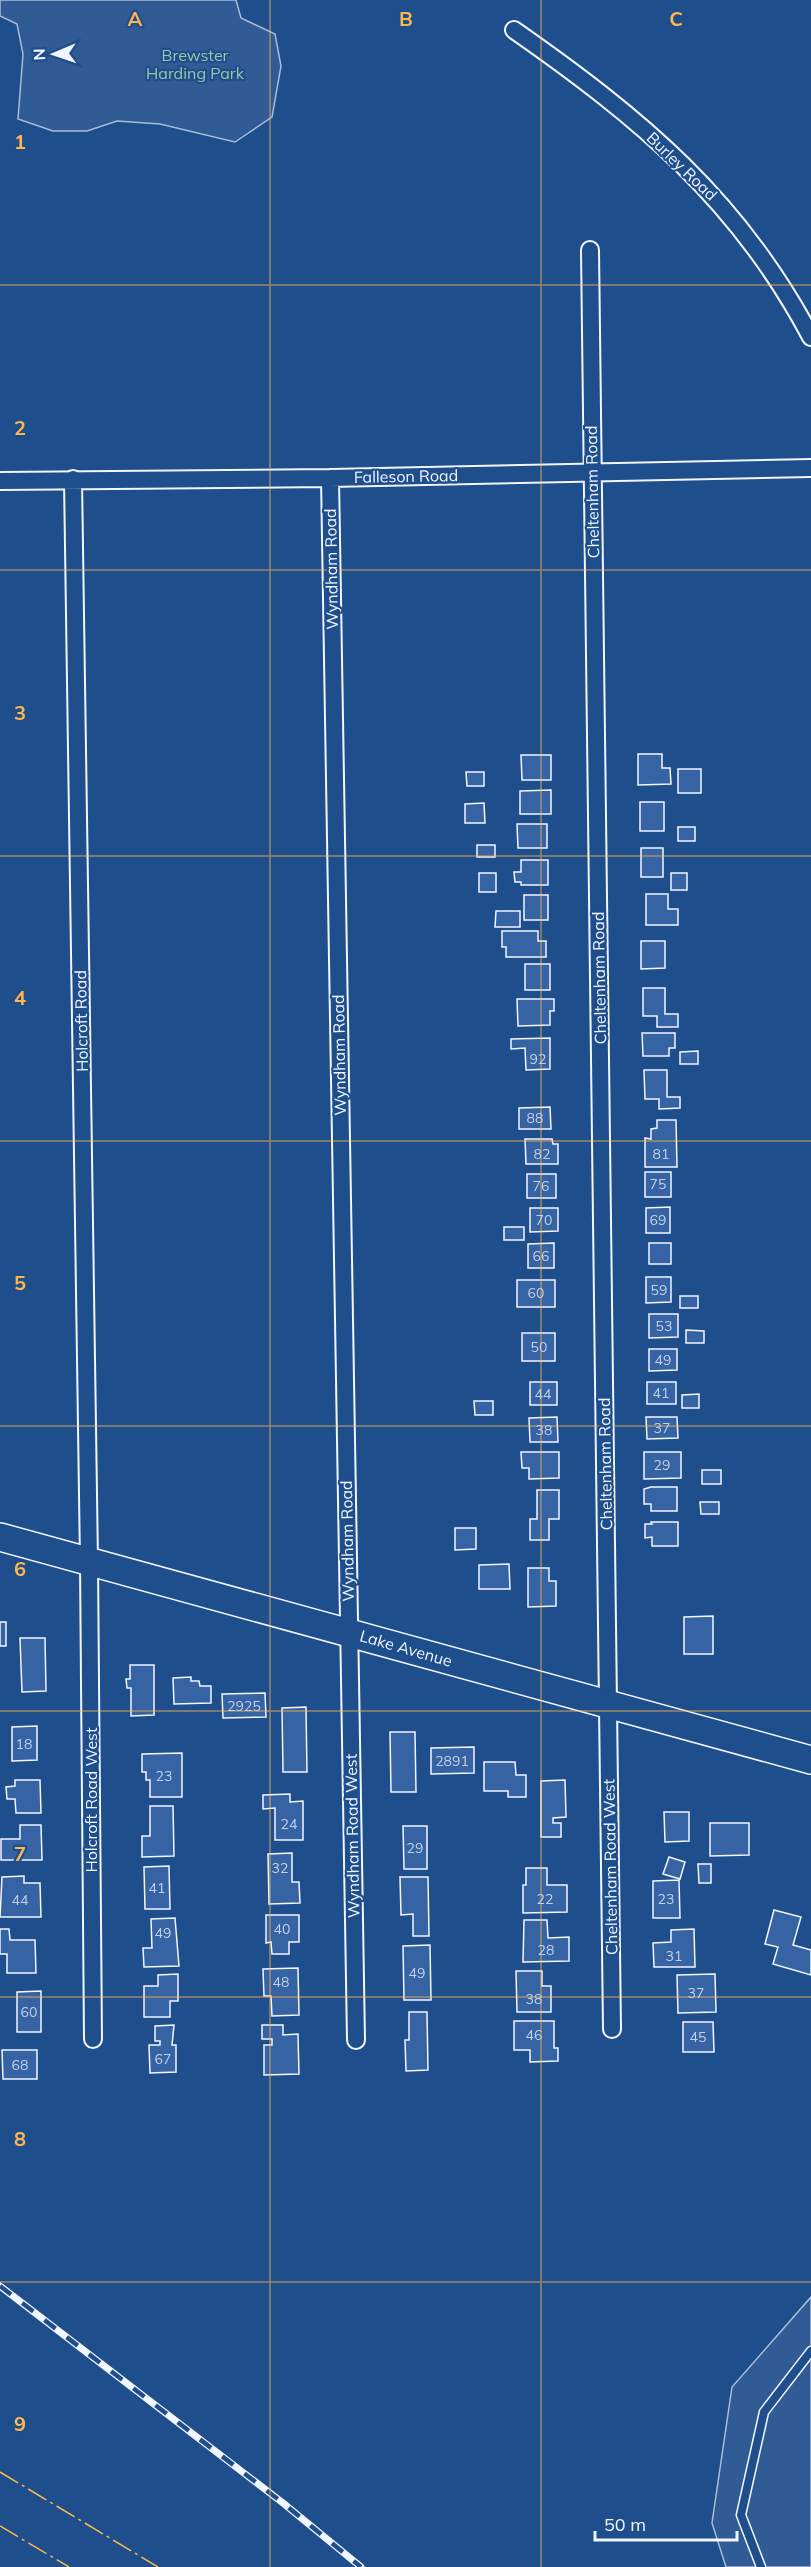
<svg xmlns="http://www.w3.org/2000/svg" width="811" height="2567" font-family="Mulish,sans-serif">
<rect width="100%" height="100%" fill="#1f4e8c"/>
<!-- green -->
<path fill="#305b95" stroke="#a8bbd7" stroke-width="1.5" d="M0,0H236L241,18L275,34L281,66L272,117L235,142L160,124L117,121L87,131H53L18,119L23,54L17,24L0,16Z
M811,2297V2567H726L712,2523L732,2387Z"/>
<!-- building -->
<path fill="#3563a3" stroke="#f2f6ff" stroke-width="1.5" d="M638,754H662V768H670L671,784L638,785Z
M521,755H551V780H522Z
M678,769H701V793H678Z
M466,772H484V786H467Z
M551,790V814H520V791Z
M640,802H664V831H640Z
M484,803L485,823H465V804Z
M517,824H547V848H518Z
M678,827H695V841H678Z
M477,845H495V857H477Z
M641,848H663V877H641Z
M521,860H548V885H521V882H515L514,872H521Z
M479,873H496V892H479Z
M671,873H687V890H671Z
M646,894H668V909H678V925H646Z
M524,895H548V920H524Z
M496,911H520V927H495Z
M502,931H538V941H546V957H506V947H502Z
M641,941H665V968L641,969Z
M525,964H550V990H525Z
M643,988H665V1014H678V1027H657V1016H643Z
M517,999H554V1011H550V1025L518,1026Z
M642,1033H675V1048H669V1056H643Z
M550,1038V1069L526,1070L525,1048L511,1049V1039Z
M698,1051V1064H680V1052Z
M644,1070H667V1097H680V1108L659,1109V1099H645Z
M550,1107L551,1129H519V1108Z
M657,1120H676L677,1167H645V1138L651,1139V1129L657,1128Z
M525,1139H552L553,1144H558V1164H526Z
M645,1172H671V1197H645Z
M527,1174H556V1198H527Z
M670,1207V1233H646V1208Z
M530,1208H558V1231L530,1232Z
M504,1227H524V1240H504Z
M554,1243V1268H528V1244Z
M649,1243H671V1264H649Z
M646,1277H671V1302L646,1303Z
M517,1280H555V1307H517Z
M680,1296H698V1308H680Z
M649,1314H678V1337L649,1338Z
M686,1330L704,1331V1343H686Z
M522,1333H555V1361H522Z
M649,1349H677V1370L649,1371Z
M530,1382H557V1405H530Z
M647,1382H676V1404H647Z
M699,1394V1408H682V1395Z
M474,1401H493V1415H475Z
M557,1417L558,1442H530L529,1418Z
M646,1417H677L678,1438L647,1439Z
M521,1452H559V1478L529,1479V1468H522Z
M644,1452H681V1478L644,1479Z
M702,1470H721V1484H702Z
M651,1487H677V1511H651V1504H644V1489Z
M537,1490H559V1519H549V1540H530V1519H537Z
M700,1502H719V1514H701Z
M651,1522H678V1546H652V1537L645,1538V1524H652Z
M455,1528H476V1549L455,1550Z
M509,1564L510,1589H479V1565Z
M528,1568H549V1581H556V1606L528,1607Z
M713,1616V1654H684V1617Z
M0,1622H6V1646H0Z
M20,1638H45L46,1691L22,1692Z
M130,1665H154V1715L131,1716V1688H127L126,1679H130Z
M191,1677V1681H199L200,1686H211V1703L174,1704L173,1678Z
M265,1693L266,1717L223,1718L222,1694Z
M306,1707L307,1772H283L282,1708Z
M37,1726V1760L12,1761V1727Z
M390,1732H415L416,1792H391Z
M474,1747V1773L431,1774V1748Z
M182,1753V1797H150V1780H146V1772H142V1754Z
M484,1762H515L516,1775H526V1797H508V1791H484Z
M15,1780H40L41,1813H16L15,1799H7L6,1787L15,1786Z
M565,1780L566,1817L553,1818V1823H561V1837H541V1781Z
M290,1794V1802L303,1801V1840H275V1808L263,1809V1795Z
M150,1806H173L174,1856L142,1857V1836H150Z
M664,1812H689V1841L665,1842Z
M710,1823H749V1855L710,1856Z
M20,1825H41L42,1860H1V1839H20Z
M403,1826H427V1869H404Z
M292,1853V1882H299L300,1903L269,1904L268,1854Z
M669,1857L685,1862L680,1879L663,1874Z
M698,1864H711V1883H699Z
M169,1866L170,1909H145L144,1867Z
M526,1868H547V1885H567V1912L523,1913V1885H526Z
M24,1876V1883H40L41,1917H0L2,1877Z
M400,1877H428L429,1936H413V1914L401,1915Z
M679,1880L680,1918H653V1881Z
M774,1910L801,1917L793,1945L811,1950V1975L773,1964L778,1947L765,1944Z
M266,1915H299V1942H289V1954H272L271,1942L266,1943Z
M175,1918L179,1966L144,1967L143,1948H152L151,1919Z
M524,1920H547L548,1938L569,1937V1961L523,1962Z
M0,1929H9L10,1940H35L36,1973H7V1954H0Z
M694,1929L695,1967H654L653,1943L671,1942V1930Z
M430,1945L431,2000H404L403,1946Z
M298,1968L299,2015L272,2016L271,1996H264L263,1969Z
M516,1971H542V1986H551V2012H517Z
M178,1974V2001H170V2017H144V1986H158V1975Z
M715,1974L716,2012L678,2013L677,1975Z
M41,1991V2032H17V1992Z
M409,2012H427L428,2070L406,2071L405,2040H409Z
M514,2021H554V2048H558V2061L530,2062V2050H514Z
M683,2022H713L714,2052H683Z
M174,2025L172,2045H176V2072L150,2073L149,2045H160V2041H155V2026Z
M262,2025H283V2035L298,2034L299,2074L264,2075V2045H272V2039H262Z
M2,2050H37V2079H3Z"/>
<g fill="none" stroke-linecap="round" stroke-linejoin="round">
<defs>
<path id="lane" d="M761,2567L741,2515L764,2412L811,2351"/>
<path id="street" d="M514,30C640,118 738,199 811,337
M590,250L612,2029
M330,478L356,2040
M73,479L89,1562L93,2039
M0,481L330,478L811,468"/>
<path id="primary" d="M0,1537L811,1760"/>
</defs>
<!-- lane casing -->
<use href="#lane" stroke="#f2f6ff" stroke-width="11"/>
<!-- street casing -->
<use href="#street" stroke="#f2f6ff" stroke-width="20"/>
<!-- primary casing -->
<use href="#primary" stroke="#f2f6ff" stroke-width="30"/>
<!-- lane -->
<use href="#lane" stroke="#1f4e8c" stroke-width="8"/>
<!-- street -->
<use href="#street" stroke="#1f4e8c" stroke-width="16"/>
<!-- primary -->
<use href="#primary" stroke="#1f4e8c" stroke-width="27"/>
<defs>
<path id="rail" d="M0,2286L283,2503L361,2567"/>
</defs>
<!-- rail casing -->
<use href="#rail" stroke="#f2f6ff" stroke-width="7"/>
<!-- rail -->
<use href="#rail" stroke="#1f4e8c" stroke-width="4.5" stroke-dasharray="14" stroke-linecap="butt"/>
<!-- power -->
<path stroke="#ffb74d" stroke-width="1.5" stroke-dasharray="21 4.5 3 4.5" stroke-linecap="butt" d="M0,2472L158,2567
M0,2526L69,2567"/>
</g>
<!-- grid -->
<path fill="none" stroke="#ffb74d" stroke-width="1.5" stroke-opacity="0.55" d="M270,0V2567M541,0V2567M0,285H811M0,570H811M0,856H811M0,1141H811M0,1426H811M0,1711H811M0,1997H811M0,2282H811"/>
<g text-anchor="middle" stroke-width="4.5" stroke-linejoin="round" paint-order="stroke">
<!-- number labels -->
<g font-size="14" fill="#c3d1e8">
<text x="538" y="1064">92</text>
<text x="535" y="1123">88</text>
<text x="542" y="1159">82</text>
<text x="661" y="1159">81</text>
<text x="658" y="1189">75</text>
<text x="541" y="1191">76</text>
<text x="544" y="1225">70</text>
<text x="658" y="1225">69</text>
<text x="541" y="1261">66</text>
<text x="659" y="1295">59</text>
<text x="536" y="1298">60</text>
<text x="664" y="1331">53</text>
<text x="539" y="1352">50</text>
<text x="663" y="1365">49</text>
<text x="661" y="1398">41</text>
<text x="543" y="1399">44</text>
<text x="662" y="1433">37</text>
<text x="544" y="1435">38</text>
<text x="662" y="1470">29</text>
<text x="244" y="1711">2925</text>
<text x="24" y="1749">18</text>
<text x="452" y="1766">2891</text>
<text x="164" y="1781">23</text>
<text x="289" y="1829">24</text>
<text x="415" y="1853">29</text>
<text x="280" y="1873">32</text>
<text x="157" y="1893">41</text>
<text x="545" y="1904">22</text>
<text x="666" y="1904">23</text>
<text x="20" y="1905">44</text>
<text x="282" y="1934">40</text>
<text x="163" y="1938">49</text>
<text x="546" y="1955">28</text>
<text x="674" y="1961">31</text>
<text x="417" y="1978">49</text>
<text x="281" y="1987">48</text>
<text x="696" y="1998">37</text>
<text x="534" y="2004">38</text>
<text x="29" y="2017">60</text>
<text x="534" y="2040">46</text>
<text x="698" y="2042">45</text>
<text x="163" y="2064">67</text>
<text x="20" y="2070">68</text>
</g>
<!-- park labels -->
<g font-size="16" fill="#97c8a6" stroke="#1f4e8c">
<text x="195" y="61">Brewster<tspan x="195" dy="18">Harding Park</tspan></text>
</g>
<!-- street labels -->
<g font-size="16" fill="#f2f6ff" stroke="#1f4e8c">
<text transform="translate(682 166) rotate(44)" y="6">Burley Road</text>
<text transform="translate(406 476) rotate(-1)" y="6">Falleson Road</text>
<text transform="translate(592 492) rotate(-91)" y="6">Cheltenham Road</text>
<text transform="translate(331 569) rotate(-91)" y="6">Wyndham Road</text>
<text transform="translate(599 978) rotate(-91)" y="6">Cheltenham Road</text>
<text transform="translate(81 1021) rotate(-91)" y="6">Holcroft Road</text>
<text transform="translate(339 1055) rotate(-91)" y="6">Wyndham Road</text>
<text transform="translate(605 1464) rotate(-91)" y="6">Cheltenham Road</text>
<text transform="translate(347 1541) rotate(-91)" y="6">Wyndham Road</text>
<text transform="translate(406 1648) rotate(16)" y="6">Lake Avenue</text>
<text transform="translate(91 1800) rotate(-90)" y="6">Holcroft Road West</text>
<text transform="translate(352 1836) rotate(-91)" y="6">Wyndham Road West</text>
<text transform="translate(610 1867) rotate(-91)" y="6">Cheltenham Road West</text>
</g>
</g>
<g font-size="20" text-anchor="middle" font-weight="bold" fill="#ffb74d" stroke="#1f4e8c" stroke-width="4.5" stroke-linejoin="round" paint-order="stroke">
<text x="135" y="26">A</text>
<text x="406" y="26">B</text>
<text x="676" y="26">C</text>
<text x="20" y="149">1</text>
<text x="20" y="435">2</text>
<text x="20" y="720">3</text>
<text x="20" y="1005">4</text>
<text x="20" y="1290">5</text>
<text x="20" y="1576">6</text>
<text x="20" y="1861">7</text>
<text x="20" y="2146">8</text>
<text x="20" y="2431">9</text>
</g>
<!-- north arrow -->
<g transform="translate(54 54) rotate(268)" stroke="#1f4e8c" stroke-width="4.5" paint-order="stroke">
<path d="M0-4.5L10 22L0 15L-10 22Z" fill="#f2f6ff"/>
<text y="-9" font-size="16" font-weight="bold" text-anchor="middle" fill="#f2f6ff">N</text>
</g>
<!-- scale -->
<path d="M595 2531v9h142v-9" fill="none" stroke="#f2f6ff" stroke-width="3"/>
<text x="604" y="2531" font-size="18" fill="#f2f6ff" stroke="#1f4e8c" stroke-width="4.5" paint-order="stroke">50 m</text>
</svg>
